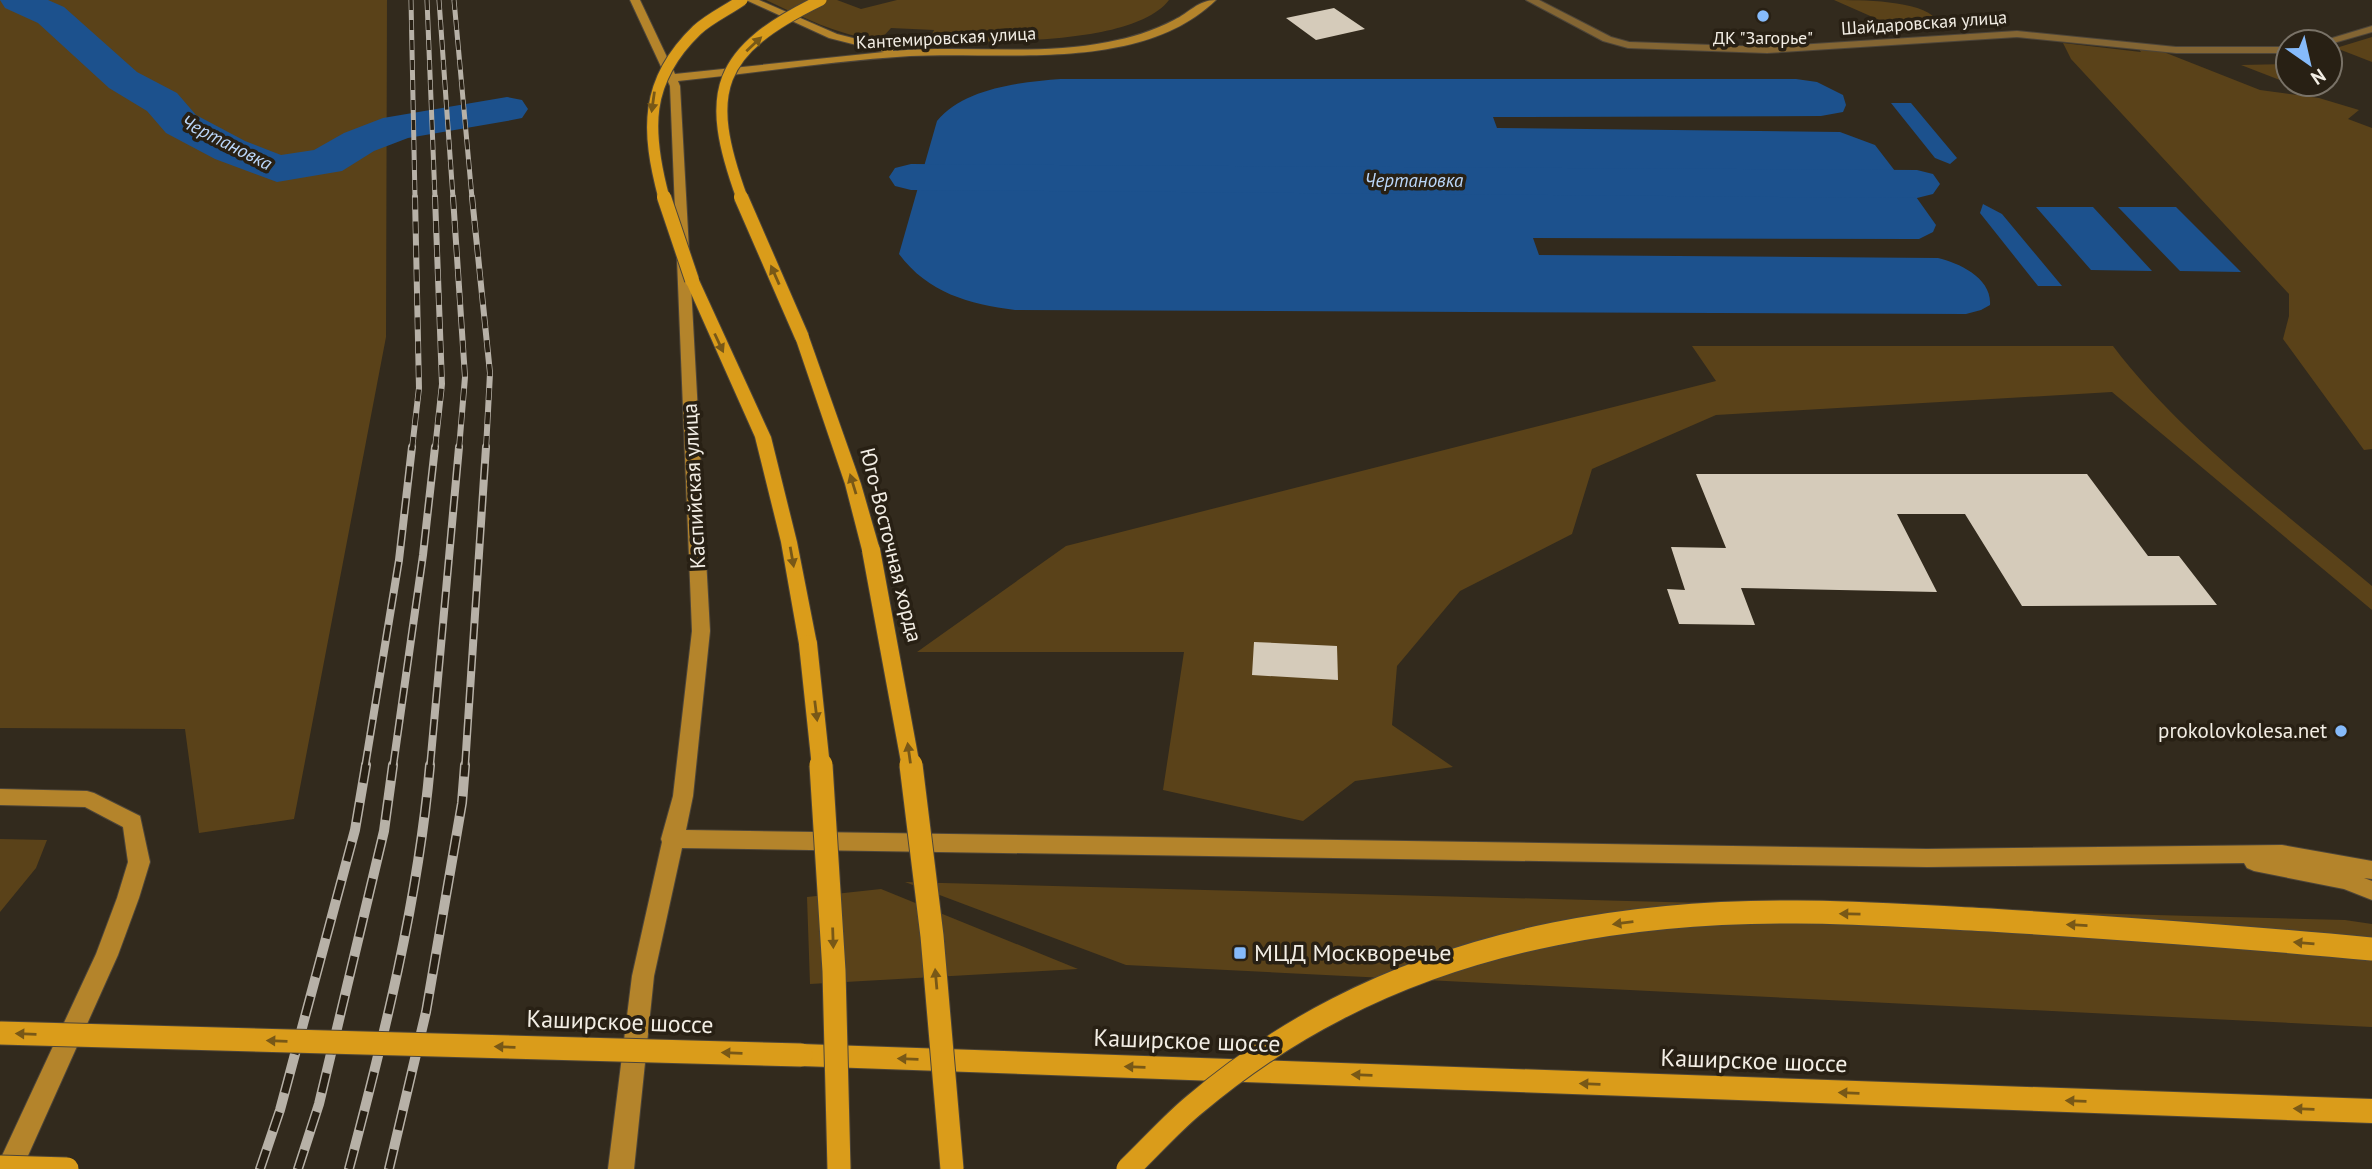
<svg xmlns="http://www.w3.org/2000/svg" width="2372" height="1169" font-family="'PT Sans',sans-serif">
<rect width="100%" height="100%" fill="#322a1d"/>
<!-- green -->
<path fill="#5a4219" d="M0,0H387L386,337L294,819L199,833L185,729L0,728Z
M766,0H837L861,9L897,0H1169C1134,46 991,41 936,42L931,37L934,30L891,28L880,40C838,36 803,17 766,0Z
M1834,0C1860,0 1921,0 1936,19L1905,27L1893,26Z
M2372,37V62L2336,48Z
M2063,43L2141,52L2139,49L2151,47L2260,90L2319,98L2359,110L2348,119L2372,128V449L2364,450L2283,339L2289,316V294L2071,59Z
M2288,64V81L2285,82L2241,65Z
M1692,346H2113C2180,435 2287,514 2372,586V610L2112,392L1716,415L1592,469L1572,534L1460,591L1397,666L1392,725L1453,767L1355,781L1303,821L1163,790L1184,652H917L1066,546L1716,381Z
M0,839L47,840L36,868L0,912Z
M905,882L2345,920L2372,924V1027L1126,965Z
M881,889L1078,969L810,984L807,897Z"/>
<!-- water -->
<path fill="#1c518d" d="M1061,79H1796L1817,82L1843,95L1846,105L1843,112L1821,116L1493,117L1497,128L1840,132L1875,145L1895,171L1892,174L933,169L929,184L1910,192L1914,194L1936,225L1933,232L1919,239L1533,238L1539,255L1938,258C1959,263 1992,278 1990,305L1981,310L1966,314L1015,310C969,304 928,293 899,254L937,121C964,88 1020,82 1061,79Z
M1891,103H1911L1957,158L1950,164L1935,158Z
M1983,204L2002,214L2062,286H2038L1980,213Z
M2036,207H2093L2152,271L2091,270Z
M2118,207H2176L2241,272L2180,271Z"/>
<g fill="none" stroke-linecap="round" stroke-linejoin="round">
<!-- river -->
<path fill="#1c518d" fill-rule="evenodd" d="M0,0H48L64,7L137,72L177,93L196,115L245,141L281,155L314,150L344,133L383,118L507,97L522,100L528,109L522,118L507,121L408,138L374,151L342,171L277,182L215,159L166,133L147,111L109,88L38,23L5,8Z
M911,164L1917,170L1933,174L1940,184L1933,194L1917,198L911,190L895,186L889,177L895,168Z"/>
</g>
<!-- building -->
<path fill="#d5cbba" d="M1334,8L1365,29L1316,40L1286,18Z
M1696,474H2087L2148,556H2179L2217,605L2022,606L1965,514H1897L1937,592L1741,588L1755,625L1679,624L1667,589L1685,590L1671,547L1726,548Z
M1254,642L1337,646L1338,680L1252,675Z"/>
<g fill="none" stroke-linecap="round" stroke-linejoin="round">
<defs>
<path id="minor" d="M1526,0H1539L1611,37L1629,42L1767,47L2017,31L2176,47H2288V53H2176L2017,37L1767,53L1628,48L1603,41Z
M2372,26V32L2330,44L2319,42Z"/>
<path id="secondary" d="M630,0H640L675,74L884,52L829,38L746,0H759L837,34L893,48V51C964,45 1038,56 1108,42C1130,38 1153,31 1174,20C1189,13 1198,0 1216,0C1141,73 1005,51 910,56C832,61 755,73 678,81L680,86L710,631L693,796L686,830L1927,849L2282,845L2372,861V879L2364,878L2372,881V900L2344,889L2254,871L2247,868L2244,863L1927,867L682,848L654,976L634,1169H608L632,976L662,842L661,839L673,796L692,631L670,86Z
M0,789L87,791L94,793L140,816L150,862L139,898L118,955L22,1169H0V1160L96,954L117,898L128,862L123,827L85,807L0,805Z"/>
<path id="primary" d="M692,276L699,280L771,437L797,542L817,644L814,649H802L799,644L781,542L755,437L685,280Z
M802,333L809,337L861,484L880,550L877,554L871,556L862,550L845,484L795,337Z
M801,1044L2372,1099V1123L801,1066L793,1063L789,1055L793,1047Z"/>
</defs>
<!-- minor casing -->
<use href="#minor" stroke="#4d4539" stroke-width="2"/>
<!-- secondary casing -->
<use href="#secondary" stroke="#4d4539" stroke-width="2"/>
<!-- primary casing -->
<use href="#primary" stroke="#4d4539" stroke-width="2"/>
<!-- minor -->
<use href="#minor" fill="#836533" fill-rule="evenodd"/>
<!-- secondary -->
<use href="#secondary" fill="#b4842b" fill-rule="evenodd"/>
<!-- primary -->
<use href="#primary" fill="#da9c1a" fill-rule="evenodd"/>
<defs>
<path id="rail-far3" d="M411,0L415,198
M427,0L435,198
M439,0L453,198
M454,0L472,198"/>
<path id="rail-far2" d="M435,197L442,384L435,449
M453,197L465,377L459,449
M472,197L490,373L486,449
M412,449L419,388L415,197"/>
<path id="rail-far1" d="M365,767L399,560L412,447
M393,767L423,555L435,447
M430,767L459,447
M465,767L486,447"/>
<path id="rail" d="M260,1169L280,1110L355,830L366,765
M298,1169L319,1104L384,831L393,765
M349,1169C384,1037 418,901 430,765
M389,1169L426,1012L462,803L465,765"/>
</defs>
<!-- rail-far3 casing -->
<use href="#rail-far3" stroke="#b7b1a7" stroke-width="5"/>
<!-- rail-far2 casing -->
<use href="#rail-far2" stroke="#b7b1a7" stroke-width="6"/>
<!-- rail-far1 casing -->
<use href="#rail-far1" stroke="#b7b1a7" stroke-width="8"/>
<!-- rail casing -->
<use href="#rail" stroke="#b7b1a7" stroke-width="10"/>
<!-- rail-far3 -->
<use href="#rail-far3" stroke="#282014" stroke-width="3.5" stroke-dasharray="10" stroke-linecap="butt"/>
<!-- rail-far2 -->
<use href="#rail-far2" stroke="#282014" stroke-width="4.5" stroke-dasharray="12" stroke-linecap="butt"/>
<!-- rail-far1 -->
<use href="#rail-far1" stroke="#282014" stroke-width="5" stroke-dasharray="16" stroke-linecap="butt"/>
<!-- rail -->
<use href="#rail" stroke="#282014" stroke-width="7" stroke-dasharray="20" stroke-linecap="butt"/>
<defs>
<path id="primary-bridge-far3" d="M664,198C646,131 644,81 697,30C710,18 728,10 742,0
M742,198C703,91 716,51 821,0"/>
<path id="primary-bridge-far2" d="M664,197L692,280
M741,197L802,337"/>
<path id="primary-bridge-far1" d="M871,550L911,767
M808,644L821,767"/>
<path id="primary-bridge" d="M821,765L834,971L839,1169
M911,765L932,936L952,1169
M0,1033L801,1055
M0,1167L67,1169
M1128,1169C1150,1148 1171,1124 1194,1105C1238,1068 1286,1035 1337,1009C1473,938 1633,912 1785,912C1853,911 1922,917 1990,920C2117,928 2245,937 2372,949"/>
</defs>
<!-- primary-bridge-far3 casing -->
<use href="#primary-bridge-far3" stroke="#4d4539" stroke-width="13" stroke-linecap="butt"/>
<!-- primary-bridge-far2 casing -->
<use href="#primary-bridge-far2" stroke="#4d4539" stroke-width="16" stroke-linecap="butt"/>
<!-- primary-bridge-far1 casing -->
<use href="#primary-bridge-far1" stroke="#4d4539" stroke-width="20" stroke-linecap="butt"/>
<!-- primary-bridge casing -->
<use href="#primary-bridge" stroke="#4d4539" stroke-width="25" stroke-linecap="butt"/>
<!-- primary-bridge-far3 -->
<use href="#primary-bridge-far3" stroke="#da9c1a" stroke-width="11"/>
<!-- primary-bridge-far2 -->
<use href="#primary-bridge-far2" stroke="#da9c1a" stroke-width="14"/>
<!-- primary-bridge-far1 -->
<use href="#primary-bridge-far1" stroke="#da9c1a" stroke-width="18"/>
<!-- primary-bridge -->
<use href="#primary-bridge" stroke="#da9c1a" stroke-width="23"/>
</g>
<!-- one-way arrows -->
<defs><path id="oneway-solid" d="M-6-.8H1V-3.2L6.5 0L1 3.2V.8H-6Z" transform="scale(1.75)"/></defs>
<g fill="#785817">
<use href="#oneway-solid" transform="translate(754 44) rotate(-43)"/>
<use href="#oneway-solid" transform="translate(653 102) rotate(98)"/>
<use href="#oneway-solid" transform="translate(775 275) rotate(-114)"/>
<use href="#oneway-solid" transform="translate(719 343) rotate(65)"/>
<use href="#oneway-solid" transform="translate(853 484) rotate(-107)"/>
<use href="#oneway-solid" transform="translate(792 557) rotate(80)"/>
<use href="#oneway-solid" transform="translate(816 711) rotate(83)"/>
<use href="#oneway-solid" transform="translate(909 753) rotate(-98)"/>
<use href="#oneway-solid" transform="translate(1850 914) rotate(-179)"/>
<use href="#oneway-solid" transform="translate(1623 923) rotate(173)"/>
<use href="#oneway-solid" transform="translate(2077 925) rotate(-177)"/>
<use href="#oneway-solid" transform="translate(833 938) rotate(88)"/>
<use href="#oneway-solid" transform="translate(2304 943) rotate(-175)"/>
<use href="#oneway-solid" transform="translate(936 979) rotate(-95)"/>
<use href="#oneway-solid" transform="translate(26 1034) rotate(-178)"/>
<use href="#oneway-solid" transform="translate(277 1041) rotate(-178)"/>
<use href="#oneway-solid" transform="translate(505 1047) rotate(-178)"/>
<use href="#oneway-solid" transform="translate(732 1053) rotate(-178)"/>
<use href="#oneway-solid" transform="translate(908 1059) rotate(-178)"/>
<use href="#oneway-solid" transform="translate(1135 1067) rotate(-178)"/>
<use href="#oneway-solid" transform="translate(1362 1075) rotate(-178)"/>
<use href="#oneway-solid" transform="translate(1590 1084) rotate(-178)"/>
<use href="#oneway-solid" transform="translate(1849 1093) rotate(-178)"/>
<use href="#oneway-solid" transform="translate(2076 1101) rotate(-178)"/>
<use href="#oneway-solid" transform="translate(2304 1109) rotate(-178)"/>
</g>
<!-- markers -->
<g fill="#86bbfb" stroke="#282014" stroke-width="2.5">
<circle cx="1763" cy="16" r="7"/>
<circle cx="2341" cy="731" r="7"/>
<rect x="1233" y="946" width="14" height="14" rx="3.5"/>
</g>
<g text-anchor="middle" stroke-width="7" stroke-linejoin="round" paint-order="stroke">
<!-- far-street labels -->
<g font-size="18" fill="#f2ede4" stroke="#282014">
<text transform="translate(1924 23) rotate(-4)" y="6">Шайдаровская улица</text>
<text transform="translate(946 38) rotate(-3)" y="6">Кантемировская улица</text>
</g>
<!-- far-poi labels -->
<g font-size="18" fill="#f2ede4" stroke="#282014">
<text x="1763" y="44">ДК "Загорье"</text>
</g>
<!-- far-water labels -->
<g font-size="19" font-style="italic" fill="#bbd7fa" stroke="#282014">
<text transform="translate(227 142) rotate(27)" y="7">Чертановка</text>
<text x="1414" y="187">Чертановка</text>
</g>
<!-- street labels -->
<g font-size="21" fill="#f2ede4" stroke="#282014">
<text transform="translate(694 486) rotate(-93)" y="7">Каспийская улица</text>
<text transform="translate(891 545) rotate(76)" y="7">Юго-Восточная хорда</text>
</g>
<!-- poi labels -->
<g font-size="21" fill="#f2ede4" stroke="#282014" text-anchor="end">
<text x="2327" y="738">prokolovkolesa.net</text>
</g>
<!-- near-poi labels -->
<g font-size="24" fill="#f2ede4" stroke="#282014" text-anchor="start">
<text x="1254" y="961">МЦД Москворечье</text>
</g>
<!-- near-street labels -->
<g font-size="24" fill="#f2ede4" stroke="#282014">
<text transform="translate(620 1022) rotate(2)" y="8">Каширское шоссе</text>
<text transform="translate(1187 1041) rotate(2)" y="8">Каширское шоссе</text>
<text transform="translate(1754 1061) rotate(2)" y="8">Каширское шоссе</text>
</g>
</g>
<!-- north arrow -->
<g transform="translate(2309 63) rotate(146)"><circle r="33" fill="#282014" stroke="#797267" stroke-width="2"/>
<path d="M0-5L12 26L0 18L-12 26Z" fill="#86bbfb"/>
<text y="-10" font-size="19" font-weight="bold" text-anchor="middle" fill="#f2ede4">N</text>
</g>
</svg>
